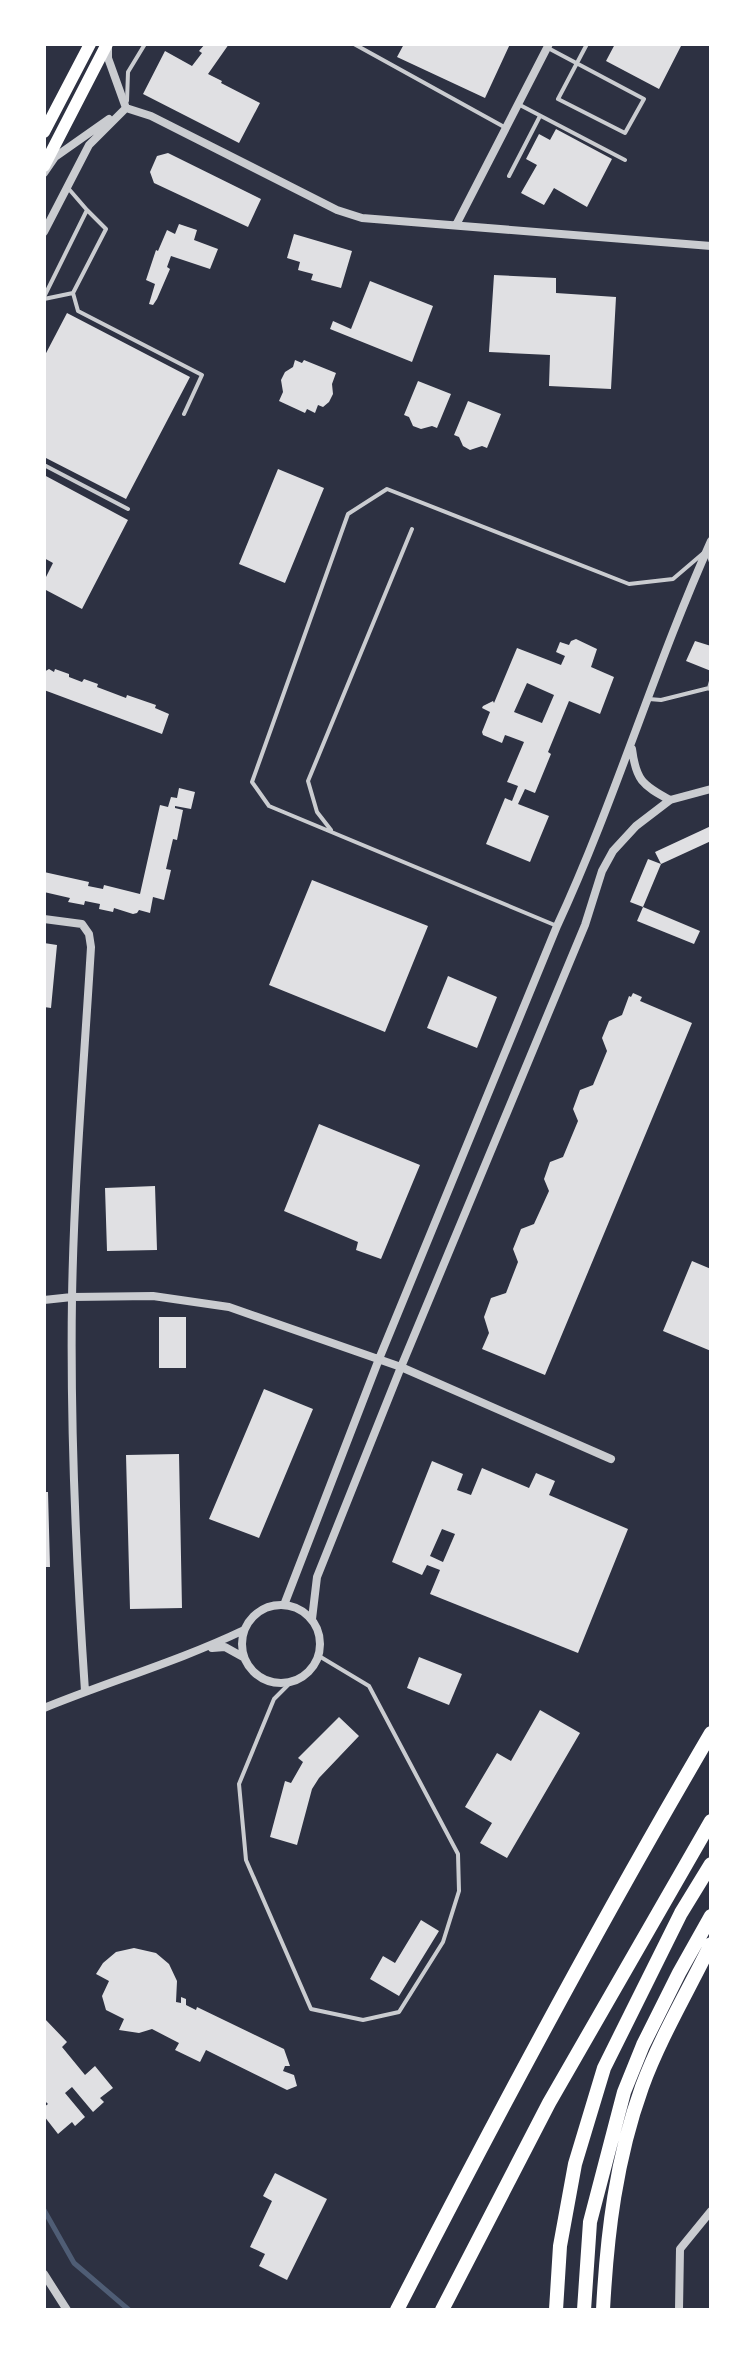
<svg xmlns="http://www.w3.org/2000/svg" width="755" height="2354" font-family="'Titillium Web',sans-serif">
<rect width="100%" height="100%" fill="#2d3142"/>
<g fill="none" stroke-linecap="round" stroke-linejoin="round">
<!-- stream -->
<path stroke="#4f5d75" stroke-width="5" d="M44,2210L74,2263L129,2310"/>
</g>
<!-- building -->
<path fill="#e0e0e3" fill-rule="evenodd" d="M205,44H229L208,74L222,81L221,83L260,103L239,143L143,94L165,51L192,66L202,53L199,51Z
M404,44H510L485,98L397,57Z
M615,44H677L681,46L659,89L606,61Z
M556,129L612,159L587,207L554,188L544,205L521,193L537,165L526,159L539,134L550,140Z
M168,153L261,199L248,227L154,183L150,172L157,156Z
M179,224L197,230L194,240L218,249L210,269L171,256L167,267L170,269L157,299L153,305L149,304L155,284L146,280L156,250L158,251L167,230L175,234Z
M294,234L352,251L341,288L311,280L313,274L298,270L300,262L287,258Z
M494,275L556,278V293L616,297L611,389L549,386L550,355L489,352Z
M370,281L433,306L412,362L330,329L333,321L351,329Z
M67,313L190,377L126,499L44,457V357Z
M295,360L302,363L304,360L336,373L332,384L333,394L329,402L323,407L318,405L315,413L307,409L305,413L279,401L283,392L281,380L285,372L293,367Z
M418,381L451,394L437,428L432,426L421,429L413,426L409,417L404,415Z
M468,401L501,414L487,448L482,446L470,450L463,446L459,437L454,435Z
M278,469L324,488L285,583L239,564Z
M44,475L128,520L82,609L44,589V581L53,563L44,558Z
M576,639L597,649L591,667L614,677L600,714L569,701L548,752L551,754L535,793L525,789L518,804L549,816L530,862L486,844L505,798L512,801L518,786L507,782L524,742L505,735L502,743L483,735L482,732L490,712L482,708L483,706L493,701L494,703L517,648L561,665L565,656L556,652L560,642L569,645L571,641ZM527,683L554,695L542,723L514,712Z
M695,641L711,646V671L686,661Z
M55,669L69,674V677L82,682L84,679L98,684L97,687L126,698L127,695L156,705L155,708L169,714L162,734L44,690V672L49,669L54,672Z
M179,788L195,792L191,809L175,806V808L183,810L177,840L173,839L166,869L171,870L164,900L153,897L150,913L139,910L137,913L133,914L114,908L113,912L99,909L100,904L85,901L84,905L68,902L70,898L44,892V872L89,882L88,886L103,889L104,885L140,894L160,805L168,807L171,797L177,798Z
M711,826V841L661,864L643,907L700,931L694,944L637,921L643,907L630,902L648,859L661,864L655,852Z
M312,880L428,926L385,1032L269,985Z
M44,943L57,945L51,1008L44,1007Z
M448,976L497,997L477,1048L427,1028Z
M633,993L642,997L640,1001L692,1023L545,1375L482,1349L489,1333L484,1317L491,1298L506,1293L518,1262L513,1249L521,1229L534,1224L549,1191L544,1179L550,1162L563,1157L578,1121L573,1109L580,1090L593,1085L607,1051L602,1038L609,1021L622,1015L629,996L631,997Z
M319,1124L420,1165L381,1259L356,1250L358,1242L284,1211Z
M155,1186L157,1250L107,1251L105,1188Z
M692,1261L711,1269V1351L663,1331Z
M159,1317H186V1368H159Z
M264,1389L313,1409L259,1538L209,1519Z
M179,1454L182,1608L130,1609L126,1455Z
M432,1461L463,1474L457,1490L471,1495L482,1468L529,1488L536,1473L555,1481L549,1495L628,1529L578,1653L430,1594L440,1570L427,1565L422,1575L392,1562ZM442,1529L455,1534L443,1562L430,1556Z
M44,1492H48L50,1567H44Z
M419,1657L462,1674L449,1705L407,1688Z
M540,1710L580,1733L507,1858L480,1843L492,1823L465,1807L497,1753L511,1761Z
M339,1717L359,1736L319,1778L312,1789L297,1845L270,1837L285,1781L291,1783L303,1762L298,1758Z
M421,1920L439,1931L399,1996L370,1979L383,1956L395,1963Z
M134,1948L156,1953L169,1964L177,1981L176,2002L181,2003V1997L186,1999V2005L196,2010L197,2007L284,2049L290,2066H285L283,2071L294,2075L297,2086L287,2090L206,2050L200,2062L175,2050L179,2043L152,2029L139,2033L119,2030L124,2019L106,2010L102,1996L109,1981L96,1974L103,1963L116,1952Z
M44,2018L67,2042L62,2047L85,2075L95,2066L113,2088L100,2098L104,2102L93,2112L72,2087L65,2093L85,2117L75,2126L72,2122L58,2134L44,2116V2107L48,2104L44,2100Z
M275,2173L327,2199L287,2280L259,2266L265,2254L250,2247L272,2201L263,2196Z"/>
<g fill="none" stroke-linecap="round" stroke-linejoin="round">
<!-- service -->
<path stroke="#caccd0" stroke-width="4" d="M354,44L506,128
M548,48L644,99L625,133L558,99L587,44
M127,101L128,72L145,44
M518,104L625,160
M509,176L540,116
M73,293L78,311L202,375L184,414
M44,297L87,210L68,188
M44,299L73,293L106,229L87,210
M44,465L128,509
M711,681L709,688L711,690
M649,699L661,700L709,688
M331,830L317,812L308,781L412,529
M557,926L269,806L252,782L348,514L387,489L629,584L673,579L707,550L711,562
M291,1682L274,1699L239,1784L246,1860L311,2009L363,2020L399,2012L443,1942L459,1891L458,1854L369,1686L319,1656"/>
<!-- minor -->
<path stroke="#caccd0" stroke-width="8" d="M108,46V58L126,108L151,116L337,210L362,218L711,246
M44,173L55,157L109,119
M456,225L549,44
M44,232L89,145L126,108
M632,749C636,780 642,785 670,800
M44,919L82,924L89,934L91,947C84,1064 74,1181 72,1298C70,1429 76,1560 85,1691
M44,1300L72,1297L153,1296L229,1307L401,1367L611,1459
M242 1644a39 39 0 1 1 78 0a39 39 0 1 1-78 0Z
M284,1605L379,1359L557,926C615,801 654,668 711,541
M312,1619L317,1577L401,1367L585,925L602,871L613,851L636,826L670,800L711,789
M212,1648L225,1647L243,1657
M44,1708C110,1681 179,1661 244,1630
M44,2274L67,2310
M679,2310L680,2249L711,2211"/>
<!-- primary -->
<path stroke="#fff" stroke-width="12" d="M44,132L90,44
M44,166L107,44"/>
<!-- motorway -->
<path stroke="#fff" stroke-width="14" d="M397,2310C497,2115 600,1922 711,1733
M442,2310L549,2103L711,1821
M556,2310L560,2246L575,2164L604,2068L681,1913L711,1864
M584,2310L590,2222L624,2092L643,2045L679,1973L711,1916
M603,2310C607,2234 616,2159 642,2087C660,2038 688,1991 711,1944"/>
</g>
<!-- border -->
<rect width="755" height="2354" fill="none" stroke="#ffffff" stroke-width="92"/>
</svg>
